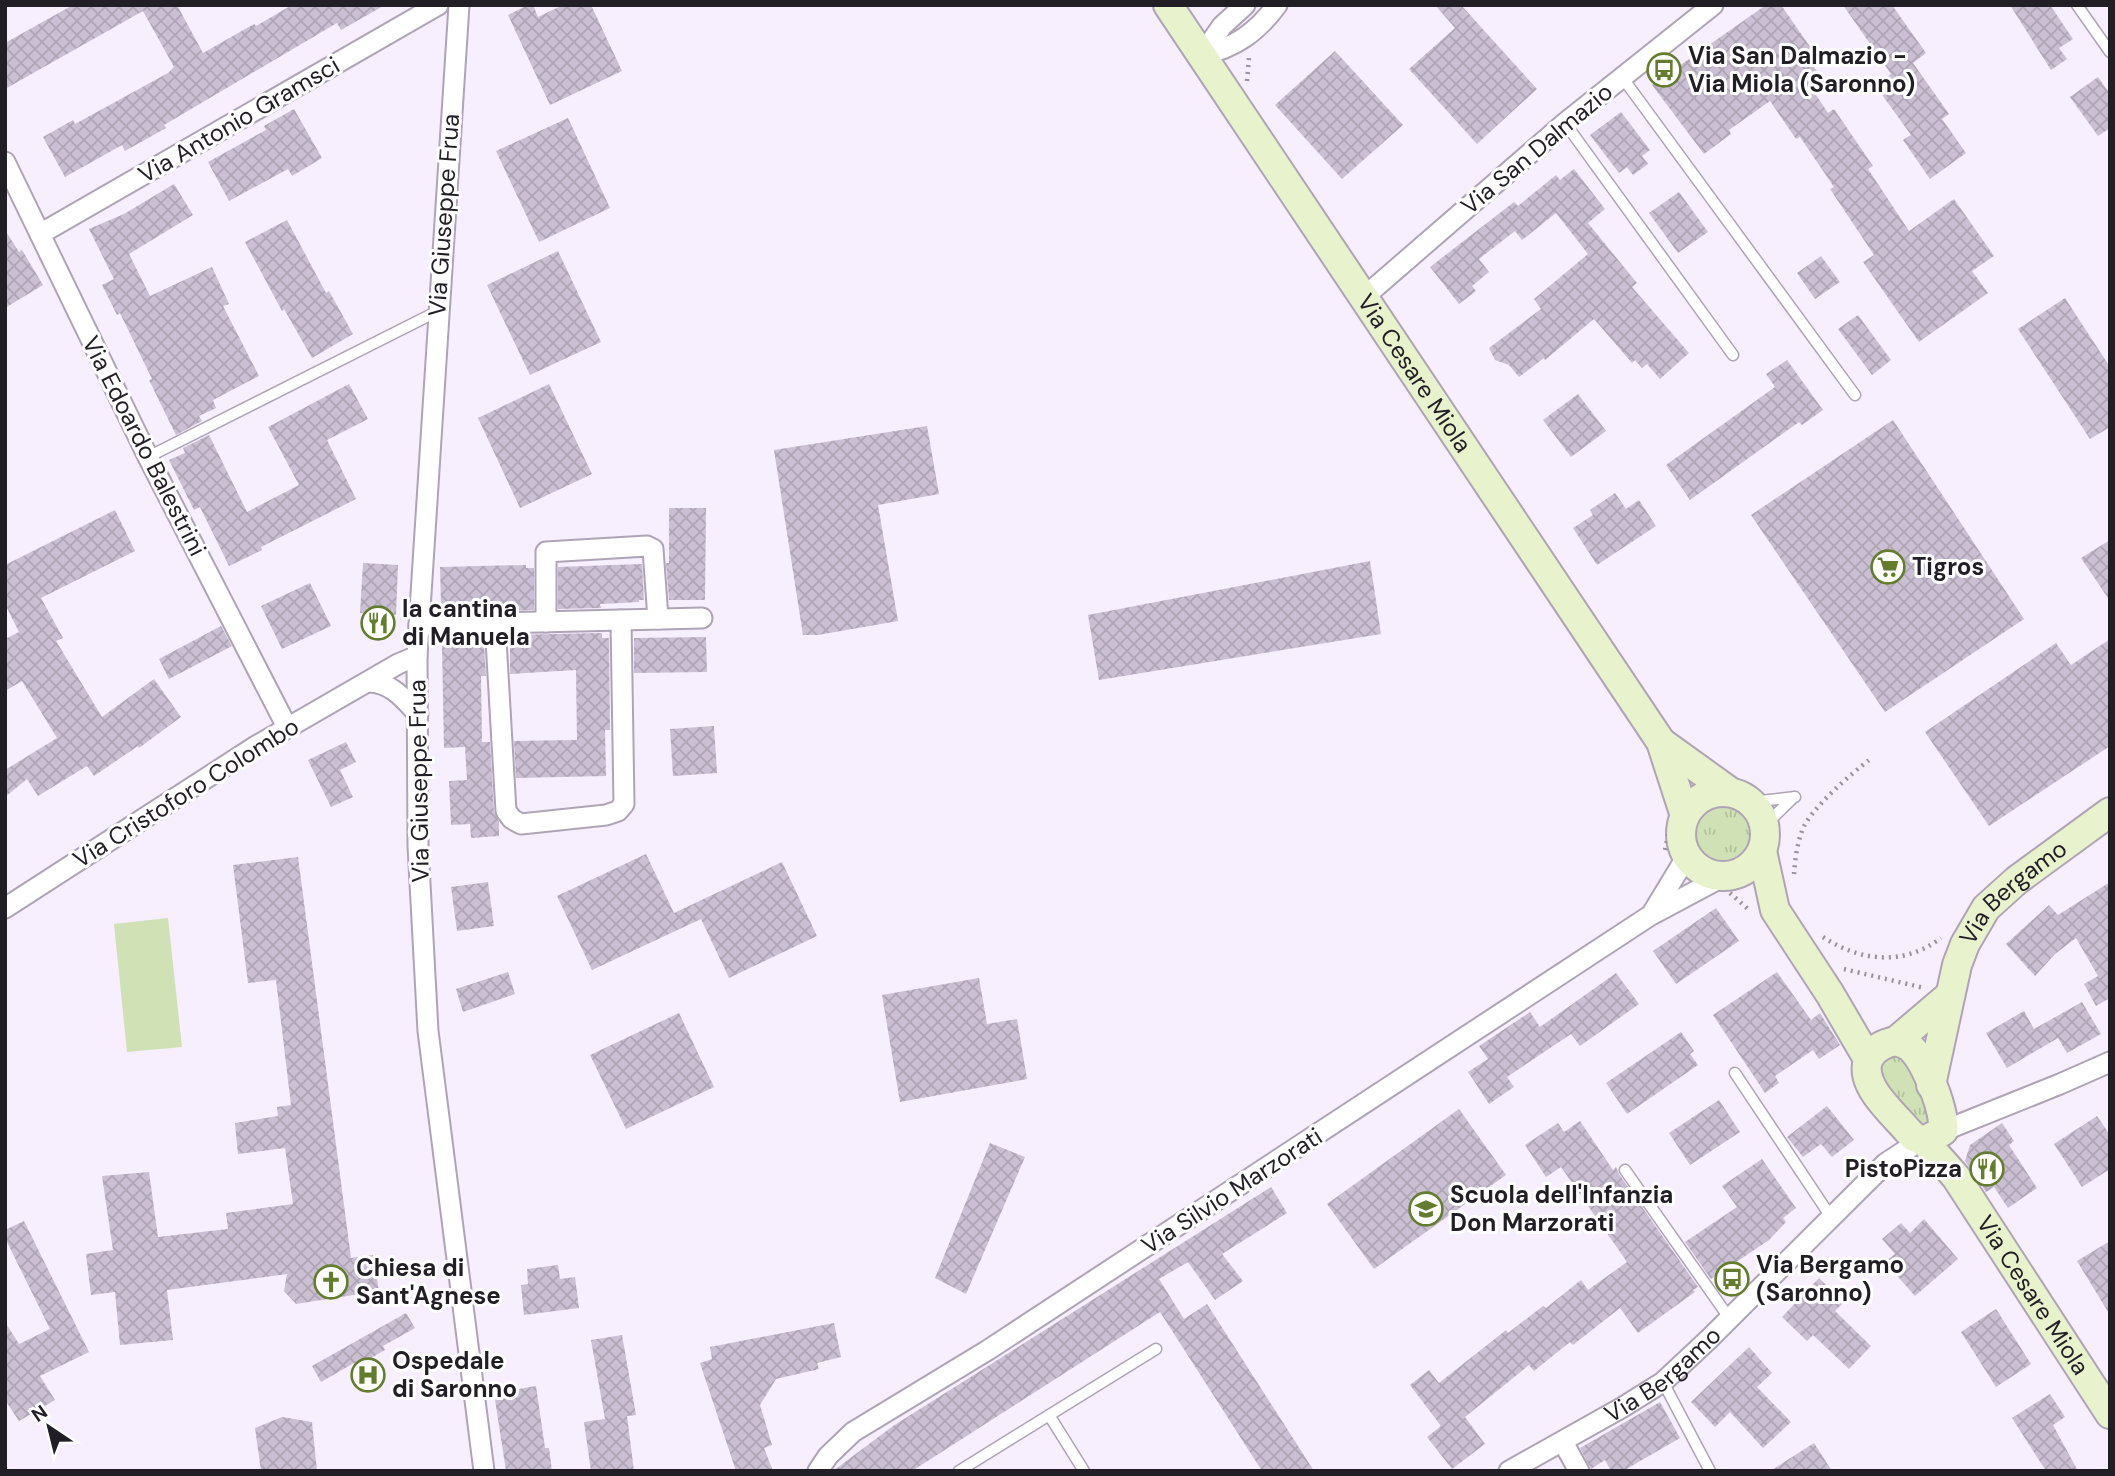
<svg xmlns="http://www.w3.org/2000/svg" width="2115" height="1476" font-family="'DM Sans',sans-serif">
<defs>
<pattern id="grass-tufts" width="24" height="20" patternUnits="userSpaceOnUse" patternTransform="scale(1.75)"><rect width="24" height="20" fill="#d0e1b5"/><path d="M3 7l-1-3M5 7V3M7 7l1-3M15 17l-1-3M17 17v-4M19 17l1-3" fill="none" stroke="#b2c19c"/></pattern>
<pattern id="building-cross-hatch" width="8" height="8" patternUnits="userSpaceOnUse" patternTransform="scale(1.75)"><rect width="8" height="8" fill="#cbc0d3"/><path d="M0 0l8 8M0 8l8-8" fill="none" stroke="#aea5b5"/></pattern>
</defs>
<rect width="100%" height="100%" fill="#f7eefe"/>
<!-- grass -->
<path fill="url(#grass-tufts)" d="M1690 831a31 31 0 1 1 62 0a31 31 0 1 1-62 0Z
M1900,1050L1936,1118L1921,1128L1876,1076L1879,1059Z"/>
<!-- pitch -->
<path fill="#d0e1b5" d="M168,918L182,1047L127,1052L114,924Z"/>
<!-- building -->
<path fill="url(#building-cross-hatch)" d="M73,5H177L203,53L254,24L256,26L292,5H385L341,30L337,23L164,125L166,128L125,151L122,145L65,177L43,137L73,120L75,124L168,73L174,67L143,11L5,89V43Z
M528,5H533L538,17L563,5H591L622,71L550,105L508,15Z
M1435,5H1461L1537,89L1477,144L1409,69L1455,28Z
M1766,5H1781L1820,61L1813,66L1820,75L1808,83L1828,113L1834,109L1873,166L1868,169L1909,231L1954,199L1994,256L1972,271L1988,293L1919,342L1863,262L1874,255L1830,189L1834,187L1800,137L1796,139L1770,101L1729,130L1731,134L1704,154L1652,85Z
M1843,5H1892L1926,53L1913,63L1949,114L1942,119L1966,153L1930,179L1903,140L1911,135L1875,85L1891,74Z
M2010,5H2050L2073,39L2059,48L2067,59L2051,70Z
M1335,51L1403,125L1342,179L1275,105Z
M2098,77L2110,94V128L2098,136L2070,97Z
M294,109L322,158L292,176L288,169L229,201L208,162L266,130L264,126Z
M1621,112L1650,150L1642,156L1648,164L1633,175L1627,167L1619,173L1590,135Z
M568,118L610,208L539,242L496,151Z
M1574,169L1605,209L1588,223L1637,283L1632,287L1689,353L1660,379L1647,364L1642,368L1635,360L1632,363L1594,319L1545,360L1544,358L1519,377L1509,365L1495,360L1489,348L1541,309L1534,299L1588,254L1556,213L1522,240L1515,231L1479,259L1489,272L1472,286L1476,291L1459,304L1430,267L1514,202L1518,206L1556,175L1560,180Z
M174,184L193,215L129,254L150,296L212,267L229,304L223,306L259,376L213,400L216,408L199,416L202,421L176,435L149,380L152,379L120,313L117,315L102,285L114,279L89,229L124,214Z
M1679,192L1708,232L1678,253L1649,213Z
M287,220L326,293L329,291L353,334L312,358L284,309L282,311L245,242Z
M5,230L19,252L22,250L43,285L5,308Z
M558,251L601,342L530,375L487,285Z
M1821,256L1840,282L1815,299L1797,273Z
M2065,298L2110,367V427L2090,439L2018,329Z
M1858,315L1891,360L1872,375L1838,329Z
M1787,360L1823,410L1802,425L1799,422L1690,500L1666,465L1775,387L1766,374Z
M349,384L368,419L327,440L356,499L261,547L262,550L229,566L200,507L194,510L169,460L185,453L183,448L209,435L247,512L299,485L268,427Z
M549,384L592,474L520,508L478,418Z
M1578,394L1606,431L1571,457L1543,420Z
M1893,420L2024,619L1885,712L1751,515Z
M927,426L939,494L878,505L898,621L818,635H803L774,450Z
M1615,493L1626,509L1639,500L1656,526L1597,565L1573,528L1593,515L1590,510Z
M669,508H706L705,600H669L666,563H669Z
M115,510L135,551L41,598L63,638L56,641L102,717L154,679L181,717L139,748L138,746L94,776L87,766L38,796L27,779L5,797V770L57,738L22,681L5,691V639L19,632L5,604V565Z
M2110,540V601L2081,558Z
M1370,561L1381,634L1099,680L1088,615Z
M363,563L398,565L396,615L360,613Z
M642,564L644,600H639V602L600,604L601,608L558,609V567Z
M526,565V568H534V610L508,611V604L441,605L440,567Z
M310,583L331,626L282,649L261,606Z
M221,626L232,646L169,679L159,659Z
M602,633V638H609L610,730H605L606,776L516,778L514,741L577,740L576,670L510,674V635Z
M706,637L707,672L634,673V638Z
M2110,639V746L1989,826L1925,732L2056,643L2071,665Z
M484,645L486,676H481L482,742H490L494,812L499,822V836L471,838L470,824L451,825L449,781L467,780L465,747L444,748L442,646Z
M714,726L717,773L673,776L670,729Z
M346,742L356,762L340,770L353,797L331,807L308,760Z
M646,854L674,913L782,862L817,936L729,978L701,919L592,970L557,896Z
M298,857L351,1258L373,1255L379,1291L296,1304L284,1291L287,1274L167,1290L173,1340L120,1345L115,1292L91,1295L86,1254L113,1250L102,1176L149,1172L158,1237L228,1229L226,1213L293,1204L285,1148L238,1154L235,1123L278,1116L277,1107L291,1105L276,980L248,983L233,865Z
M488,882L494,926L457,931L451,887Z
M2110,882V998L2096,1006L2084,984L2098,976L2076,938L2055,954L2035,976L2006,944L2049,905L2058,915Z
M1716,908L1739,941L1676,984L1653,951Z
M508,972L515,994L463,1012L456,989Z
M1777,972L1811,1020L1820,1013L1840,1045L1819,1059L1813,1050L1775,1076L1779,1083L1765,1093L1713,1015Z
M1616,973L1639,1004L1580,1046L1571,1034L1507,1077L1514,1087L1489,1104L1468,1072L1488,1059L1479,1046L1530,1012L1540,1027Z
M979,978L987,1024L1017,1019L1027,1079L900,1102L882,995Z
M2082,1002L2101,1034L2067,1053L2058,1038L2007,1068L1986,1033L2024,1011L2034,1029Z
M679,1013L714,1087L626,1129L590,1055Z
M1681,1032L1694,1051L1690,1054L1698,1065L1627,1114L1606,1083Z
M1719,1100L1740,1132L1690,1165L1669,1133Z
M1827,1106L1854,1140L1832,1157L1821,1144L1803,1157L1787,1137Z
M1459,1109L1506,1175L1374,1269L1327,1204Z
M2097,1116L2110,1135V1169L2082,1187L2054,1144Z
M1580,1121L1613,1170L1616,1167L1619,1174L1698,1287L1693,1290L1695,1292L1638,1333L1620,1308L1573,1345L1570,1342L1534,1371L1529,1365L1465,1417L1485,1444L1452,1469L1427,1437L1441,1426L1410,1385L1429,1370L1439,1383L1506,1330L1508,1333L1543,1306L1546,1308L1581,1280L1588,1290L1627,1262L1561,1167L1546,1177L1525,1145L1558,1123L1564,1132Z
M2002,1123L2014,1141L2009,1145L2037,1188L2008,1208L1994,1187L1986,1192L1965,1161L1970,1145Z
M990,1143L1025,1157L966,1294L935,1278Z
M1762,1159L1796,1208L1783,1218L1786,1222L1769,1240L1711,1279L1685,1242L1737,1207L1722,1186Z
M1271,1187L1287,1213L1222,1254L1243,1281L1215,1300L1188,1262L1159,1279L1184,1319L1207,1304L1314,1471H1262L1160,1312L912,1471H833L893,1426Z
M1924,1219L1958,1259L1915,1296L1885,1262L1895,1254L1882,1239L1901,1223L1910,1233Z
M24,1221L89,1352L40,1376L55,1400L19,1421L5,1400V1322L19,1344L50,1329L5,1238V1230Z
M2110,1241V1315L2077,1261Z
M558,1265L560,1279L575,1277L579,1308L524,1315L521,1285L528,1284L527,1269Z
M1819,1278L1844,1302L1835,1311L1871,1346L1849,1369L1813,1335L1807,1341L1782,1317Z
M1996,1309L2031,1364L1996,1387L1961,1332Z
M406,1313L415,1328L383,1346L385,1350L355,1367L354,1363L321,1382L312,1366Z
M834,1323L841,1357L817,1363L819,1369L776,1379L760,1405L772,1445L764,1448L773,1471H736L700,1363L712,1359L710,1347Z
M622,1335L636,1415L627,1416L634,1471H591L584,1422L605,1419L591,1340Z
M1749,1347L1772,1373L1757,1387L1791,1422L1763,1448L1730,1412L1715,1427L1691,1402Z
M536,1386L545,1448H549L552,1471H506L494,1393Z
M2050,1394L2065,1417L2053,1425L2078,1471H2046L2012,1418Z
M1660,1402L1680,1438L1623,1471H1611L1605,1460L1591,1469L1580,1448Z
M282,1417L312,1422L317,1471H261L255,1428Z
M1814,1443L1832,1471H1770Z"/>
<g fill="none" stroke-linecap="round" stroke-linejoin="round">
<defs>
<path id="lane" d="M2077,5L2110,52
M1622,77L1855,395
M1565,123L1733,355
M148,457L438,311
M1752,802L1795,797
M1765,825L1794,797
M1735,1073L1831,1217
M1625,1170L1730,1319
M1663,1382L1710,1471
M1049,1415L1084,1471
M959,1471L1156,1349"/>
<g id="street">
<path d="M459,5L417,656L418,846L428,1031L484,1471"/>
<path d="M1202,55C1235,48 1257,32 1277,5"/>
<path d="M1202,55L1222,26L1245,5"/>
<path d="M5,162L148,457L287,727"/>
<path d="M40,234L438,5"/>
<path d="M1364,297L1565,123L1713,5"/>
<path d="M546,622V552L647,546L653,549L658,619"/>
<path d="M495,623L506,811L512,819L521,824L606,815L618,811L624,804L621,620"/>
<path d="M419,625L702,618"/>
<path d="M369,682C392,683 403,698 418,714"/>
<path d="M5,908L256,746L398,664L417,656"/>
<path d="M1653,912L1687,856"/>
<path d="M1943,1131L2060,1084L2110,1062"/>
<path d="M1563,1442L1579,1471"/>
<path d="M818,1471L828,1456L853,1432L988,1350L1651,915L1724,876"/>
<path id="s1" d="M1509,1471L1623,1407L1663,1382L1708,1340L1886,1163L1921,1140"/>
</g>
<g id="secondary">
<path id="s2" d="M1168,5L1661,742L1685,816"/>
<path d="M1661,742L1729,791"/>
<circle cx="1723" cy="834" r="42"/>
<path d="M1762,851L1775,910L1830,994L1868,1059"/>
<path d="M1896,1041C1902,1043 1906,1044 1911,1048C1926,1063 1945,1110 1943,1131L1924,1141L1914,1137L1908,1131C1893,1113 1857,1084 1869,1058C1875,1047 1885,1043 1896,1041Z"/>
<path d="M1896,1041L1949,996"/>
<path id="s3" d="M1931,1085L1957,965L1965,944L1986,908L2017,880L2110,812"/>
<path id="s4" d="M1924,1141L1956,1177L2110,1414"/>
</g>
</defs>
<!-- lane casing -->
<use href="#lane" stroke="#aea4b6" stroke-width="13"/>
<!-- street casing -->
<use href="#street" stroke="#aea4b6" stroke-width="23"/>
<!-- secondary casing -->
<use href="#secondary" stroke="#aea4b6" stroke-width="32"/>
<!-- path -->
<path stroke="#98929e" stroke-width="4.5" stroke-dasharray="2 5" stroke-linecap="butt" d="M1247,81L1249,58
M1665,850L1669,831
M1794,874C1795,860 1797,844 1802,831C1809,810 1851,774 1869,760
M1730,893L1749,910
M1823,937C1861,962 1904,966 1941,938
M1844,969L1924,988"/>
<!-- lane -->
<use href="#lane" stroke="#fff" stroke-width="10"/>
<!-- street -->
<use href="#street" stroke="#fff" stroke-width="19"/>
<!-- secondary -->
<use href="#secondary" stroke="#e8f3cd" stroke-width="28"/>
</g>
<!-- icons -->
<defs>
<symbol id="bus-ring" viewBox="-11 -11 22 22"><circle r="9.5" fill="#fff" stroke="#647c2e" stroke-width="1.5"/><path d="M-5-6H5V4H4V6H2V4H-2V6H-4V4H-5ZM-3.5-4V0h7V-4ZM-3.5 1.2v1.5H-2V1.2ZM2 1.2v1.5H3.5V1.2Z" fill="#647c2e"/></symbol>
<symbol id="supermarket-ring" viewBox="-11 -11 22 22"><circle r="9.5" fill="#fff" stroke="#647c2e" stroke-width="1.5"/><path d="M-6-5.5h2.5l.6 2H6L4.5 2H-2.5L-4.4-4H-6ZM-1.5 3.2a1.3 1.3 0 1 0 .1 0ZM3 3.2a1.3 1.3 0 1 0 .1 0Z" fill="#647c2e"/></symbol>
<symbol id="restaurant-ring" viewBox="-11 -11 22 22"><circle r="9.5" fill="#fff" stroke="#647c2e" stroke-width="1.5"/><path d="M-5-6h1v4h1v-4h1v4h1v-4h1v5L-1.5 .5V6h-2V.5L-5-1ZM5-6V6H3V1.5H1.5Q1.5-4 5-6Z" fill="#647c2e"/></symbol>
<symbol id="school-ring" viewBox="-11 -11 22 22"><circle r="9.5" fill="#fff" stroke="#647c2e" stroke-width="1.5"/><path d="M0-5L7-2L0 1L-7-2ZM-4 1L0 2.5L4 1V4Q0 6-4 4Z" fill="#647c2e"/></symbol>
<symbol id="church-ring" viewBox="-11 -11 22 22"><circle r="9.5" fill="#fff" stroke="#647c2e" stroke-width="1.5"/><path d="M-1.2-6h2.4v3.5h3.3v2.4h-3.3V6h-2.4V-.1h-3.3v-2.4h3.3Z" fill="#647c2e"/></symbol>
<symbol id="hospital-ring" viewBox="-11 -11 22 22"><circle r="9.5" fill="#fff" stroke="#647c2e" stroke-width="1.5"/><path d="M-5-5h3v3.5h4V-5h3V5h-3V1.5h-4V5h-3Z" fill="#647c2e"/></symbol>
</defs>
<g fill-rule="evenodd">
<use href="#bus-ring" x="1645" y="51" width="38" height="38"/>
<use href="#supermarket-ring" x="1869" y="548" width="38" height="38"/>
<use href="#restaurant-ring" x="359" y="604" width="38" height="38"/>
<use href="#restaurant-ring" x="1968" y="1150" width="38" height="38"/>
<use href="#school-ring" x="1407" y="1190" width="38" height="38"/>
<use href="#bus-ring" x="1713" y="1260" width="38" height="38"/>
<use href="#church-ring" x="312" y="1263" width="38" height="38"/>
<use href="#hospital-ring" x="349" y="1356" width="38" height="38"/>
</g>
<g text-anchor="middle" stroke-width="6" stroke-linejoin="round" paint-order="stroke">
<!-- poi labels -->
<g font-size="24" font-weight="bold" fill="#221e25" stroke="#fff" text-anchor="start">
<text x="1688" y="64">Via San Dalmazio -<tspan x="1688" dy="28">Via Miola (Saronno)</tspan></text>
<text x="1912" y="575">Tigros</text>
<text x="402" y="617">la cantina<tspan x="402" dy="28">di Manuela</tspan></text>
<text x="1962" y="1177" text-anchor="end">PistoPizza</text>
<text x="1450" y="1203">Scuola dell'Infanzia<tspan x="1450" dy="28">Don Marzorati</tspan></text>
<text x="1756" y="1273">Via Bergamo<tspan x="1756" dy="28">(Saronno)</tspan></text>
<text x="356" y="1276">Chiesa di<tspan x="356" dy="28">Sant'Agnese</tspan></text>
<text x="392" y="1369">Ospedale<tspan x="392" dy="28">di Saronno</tspan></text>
</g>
<!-- street labels -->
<g font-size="24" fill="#221e25" stroke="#fff">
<text transform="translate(239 120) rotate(-30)" y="8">Via Antonio Gramsci</text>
<text transform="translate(1537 149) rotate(-40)" y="8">Via San Dalmazio</text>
<text transform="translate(444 215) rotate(-86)" y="8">Via Giuseppe Frua</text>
<text dy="8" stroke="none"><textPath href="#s2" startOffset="443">Via Cesare Miola</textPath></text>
<text transform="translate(144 446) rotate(63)" y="8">Via Edoardo Balestrini</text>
<text transform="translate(419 781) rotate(-91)" y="8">Via Giuseppe Frua</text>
<text transform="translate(186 793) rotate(-32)" y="8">Via Cristoforo Colombo</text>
<text dy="8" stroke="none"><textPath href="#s3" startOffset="217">Via Bergamo</textPath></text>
<text transform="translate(1232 1191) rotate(-33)" y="8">Via Silvio Marzorati</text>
<text dy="8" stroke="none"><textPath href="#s4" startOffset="189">Via Cesare Miola</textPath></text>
<text dy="8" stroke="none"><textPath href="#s1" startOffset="182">Via Bergamo</textPath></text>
</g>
</g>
<!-- border -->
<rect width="2115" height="1476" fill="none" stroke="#221e25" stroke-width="14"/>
<!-- north arrow -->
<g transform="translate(49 1427) rotate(325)" stroke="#ffffff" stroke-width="5" paint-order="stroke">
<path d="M0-5L12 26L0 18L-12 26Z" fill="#221e25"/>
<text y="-10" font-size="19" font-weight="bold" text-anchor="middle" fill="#221e25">N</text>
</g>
</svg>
